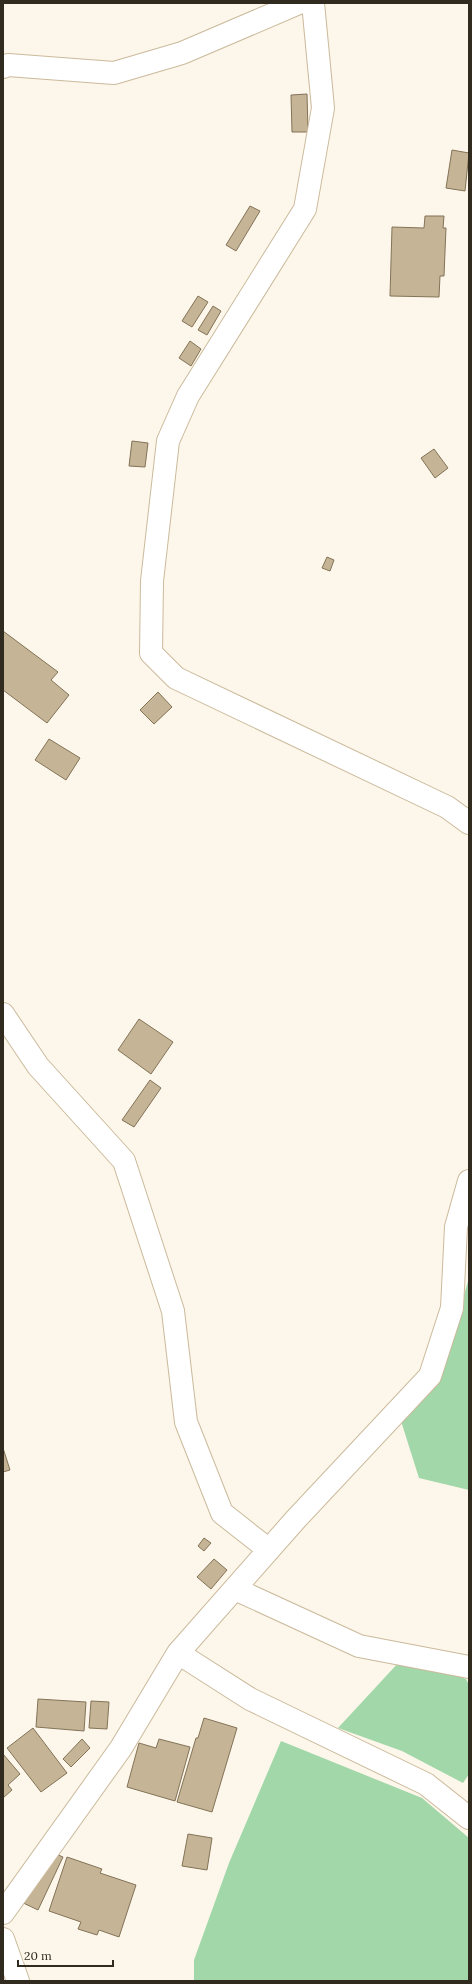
<svg xmlns="http://www.w3.org/2000/svg" width="472" height="1984" font-family="Lora,serif">
<rect width="100%" height="100%" fill="#fdf6ea"/>
<!-- forest -->
<path fill="#a1d7a9" d="M469,1278V1490L419,1478L401,1421L439,1381Z
M400,1661L432,1666L466,1679L469,1685V1774L463,1783L402,1751L338,1728Z
M281,1741L422,1798L469,1838V1981H194V1960L229,1863Z"/>
<!-- building -->
<path fill="#c5b496" stroke="#837357" d="M307,94L308,132H292L291,95Z
M452,150L469,153L465,191L446,188Z
M250,206L260,211L236,251L226,245Z
M425,216H444L443,228H446L444,276H440L439,297L390,296L392,227L424,228Z
M198,296L208,302L192,327L182,321Z
M213,306L221,311L207,335L198,330Z
M190,341L201,349L191,366L179,358Z
M132,441L148,443L145,467L129,466Z
M434,449L448,468L435,478L421,458Z
M327,557L334,560L330,571L322,568Z
M3,631L58,672L51,680L69,695L47,723L3,690Z
M158,692L172,707L154,724L140,710Z
M49,739L80,758L66,780L35,760Z
M139,1019L173,1042L151,1074L118,1050Z
M150,1080L161,1088L134,1127L122,1120Z
M3,1448L10,1470L3,1472Z
M204,1538L211,1543L204,1551L198,1546Z
M214,1559L227,1570L211,1589L197,1577Z
M38,1699L86,1702L84,1731L36,1727Z
M91,1701L109,1702L107,1729L89,1728Z
M204,1718L237,1728L212,1812L177,1802L196,1738H198Z
M33,1728L67,1773L41,1792L7,1748Z
M82,1739L90,1748L71,1767L63,1759Z
M159,1739L190,1747L175,1801L127,1787L139,1743L156,1748Z
M3,1754L20,1774L8,1785L12,1790L3,1798Z
M188,1834L212,1838L207,1870L182,1866Z
M44,1849L63,1857L38,1910L15,1899Z
M67,1857L102,1869L100,1873L136,1885L119,1937L99,1930L97,1935L78,1929L81,1922L49,1911Z"/>
<g fill="none" stroke-linecap="round" stroke-linejoin="round">
<defs>
<path id="street" d="M313,3L323,108L305,209L188,396L168,441L152,581L151,653L176,678L447,807L469,823
M3,67L8,65L114,73L182,53L299,3
M3,1014L38,1066L124,1161L173,1311L186,1422L222,1513L269,1550
M235,1589L359,1646L469,1667
M178,1653L250,1699L426,1784L469,1818
M3,1913L121,1748L178,1653L296,1519L430,1376L452,1308L456,1227L469,1181
M3,1939L18,1981"/>
</defs>
<!-- street casing -->
<use href="#street" stroke="#cbba9c" stroke-width="24"/>
<!-- street -->
<use href="#street" stroke="#fff" stroke-width="22"/>
</g>
<!-- border -->
<rect width="472" height="1984" fill="none" stroke="#312a1e" stroke-width="8"/>
<!-- scale -->
<path d="M18 1960v6h95v-6" fill="none" stroke="#312a1e" stroke-width="2"/>
<text x="24" y="1960" font-size="12" fill="#312a1e" stroke="#fdf6ea" stroke-width="3" paint-order="stroke">20 m</text>
</svg>
